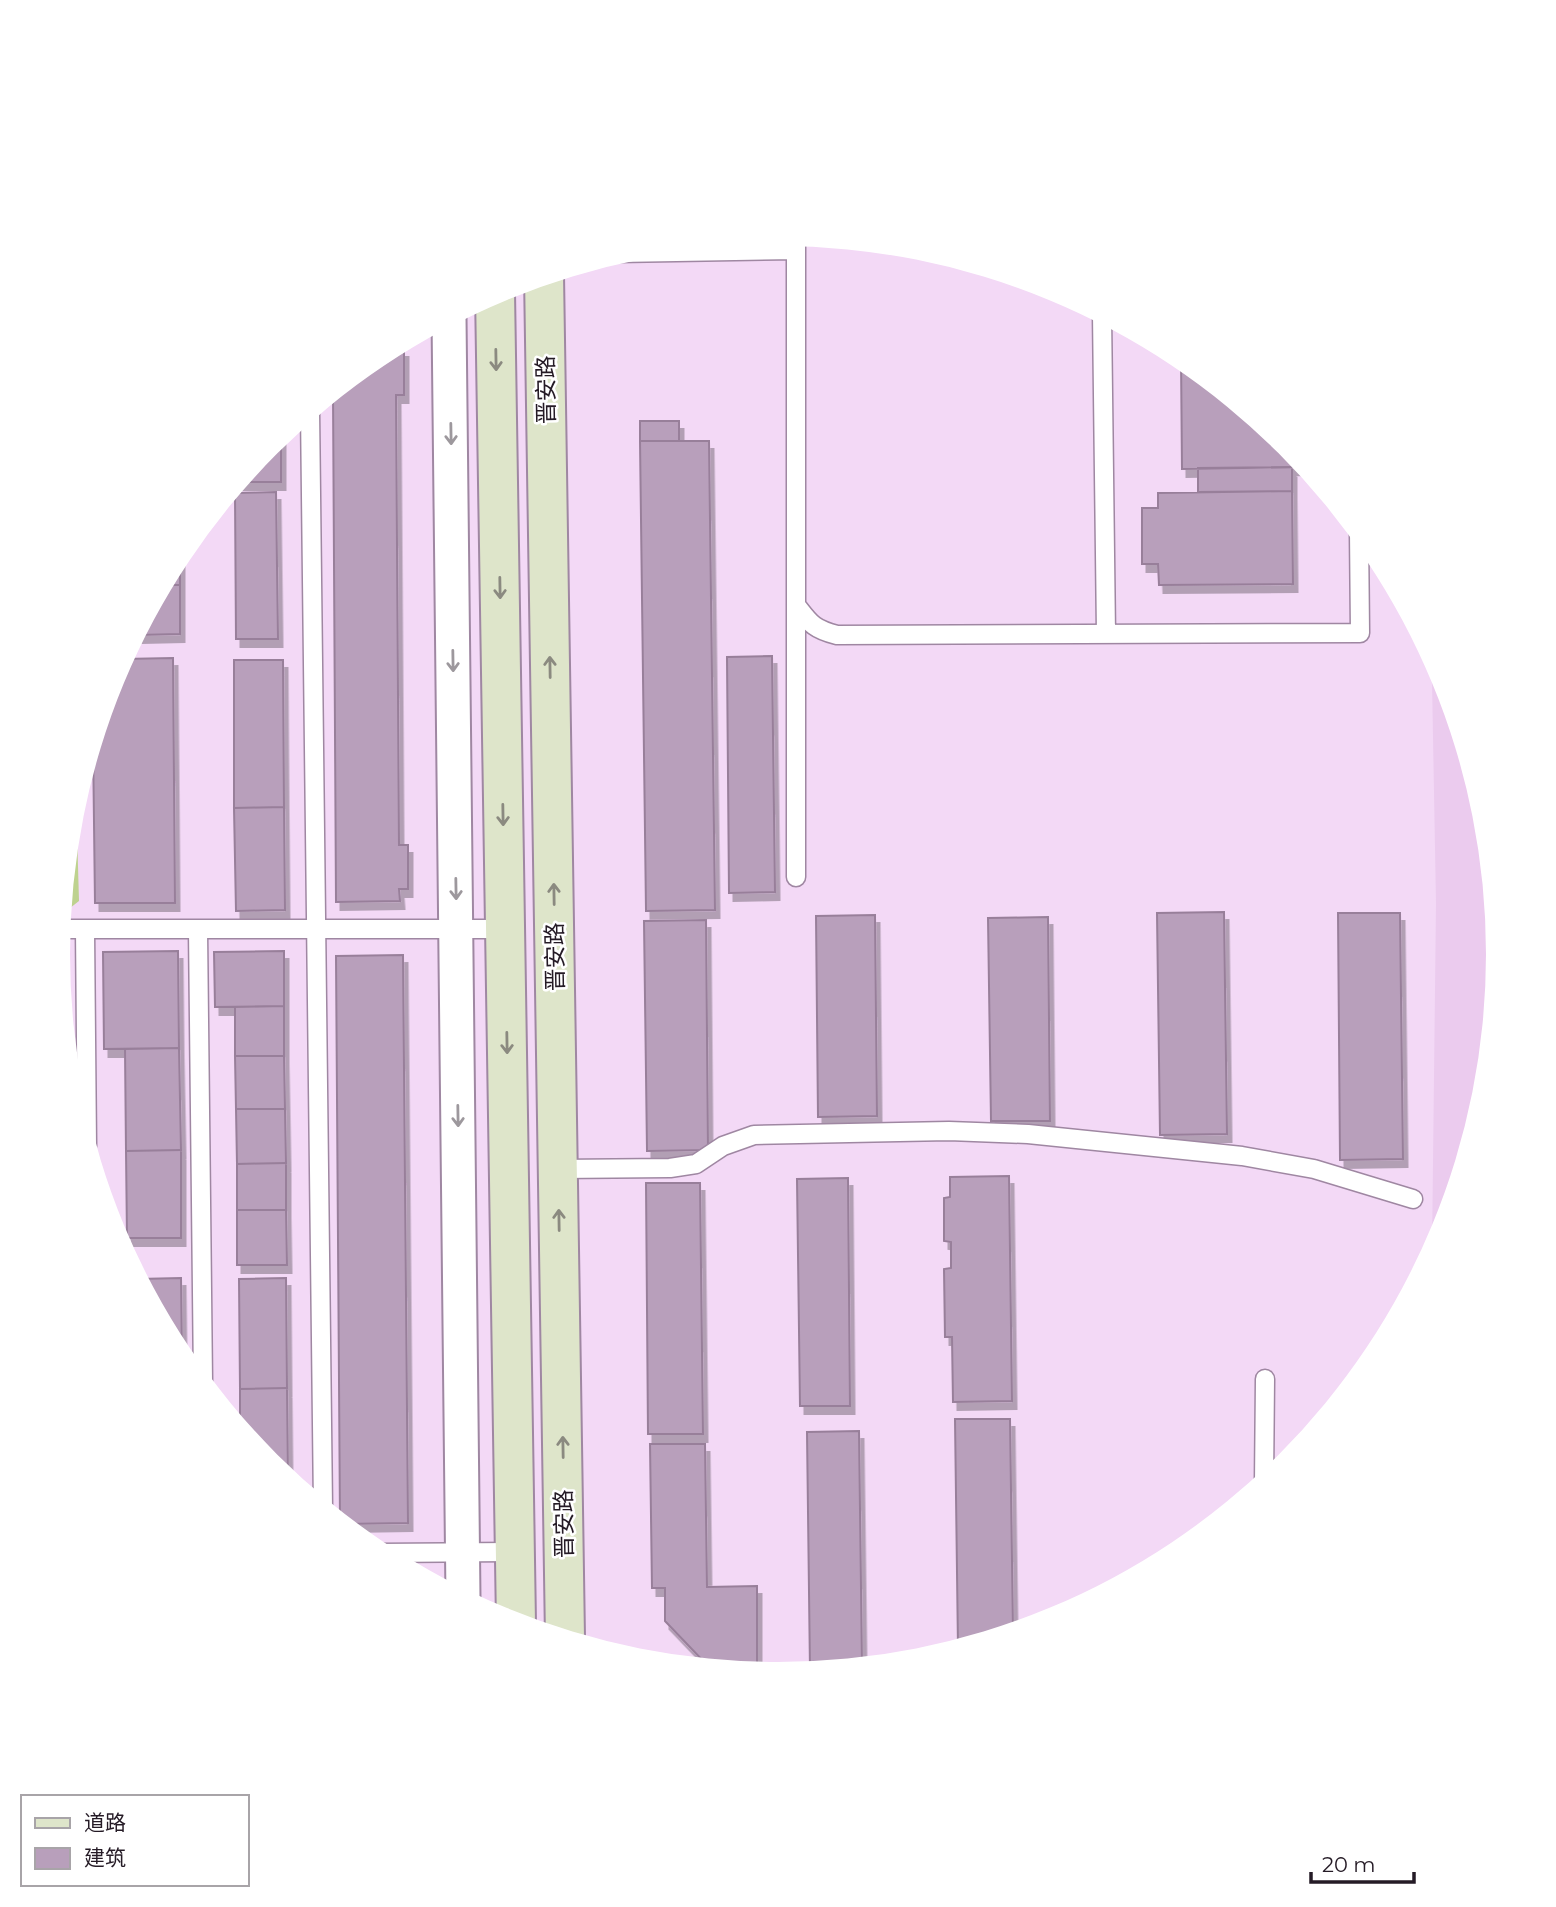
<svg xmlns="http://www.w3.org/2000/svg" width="1556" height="1907" font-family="Montserrat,'Noto Sans SC',sans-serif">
<defs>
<filter id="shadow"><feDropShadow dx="4.5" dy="8" stdDeviation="0" flood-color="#0004"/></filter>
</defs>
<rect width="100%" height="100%" fill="#f3d9f6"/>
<!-- built -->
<path fill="#ebcbee" d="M1432,681H1444L1484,813L1498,954L1484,1094L1443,1229L1432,1250L1436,903Z"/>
<!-- green -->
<path fill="#bed28f" d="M76,797L79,901L70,908L62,911L72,813Z"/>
<!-- building -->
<path fill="#b89fbb" stroke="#987f9a" stroke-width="2" filter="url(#shadow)" d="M395,345V349H404V395H396L399,845H408V889H399L400,901L336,902L333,392L378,354Z
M1181,357L1288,444L1306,467L1182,469Z
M640,421H679V441H640Z
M281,434V482H237L269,444Z
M640,441H709L715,910L646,911Z
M1292,467V491L1198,492V468Z
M1292,491L1293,584L1159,585L1158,564H1142V508H1158V493Z
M276,492L278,639H236L235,493Z
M180,553V585H162L179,553Z
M162,585H180V634L138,635V630Z
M772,656L775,892L729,893L727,657Z
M173,658L175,903H95L93,741L113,678L123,659Z
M234,660H283L284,807L234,808Z
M284,807L285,910L236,911L234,808Z
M1224,912L1227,1134L1160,1135L1157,913Z
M1338,913H1400L1403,1159L1340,1160Z
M875,915L877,1116L818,1117L816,916Z
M1048,917L1050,1121H991L988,918Z
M706,920L708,1150L647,1151L644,921Z
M178,951L179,1048L104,1049L103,952Z
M284,951V1006L215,1007L214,952Z
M403,955L408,1523L343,1524L340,1522L336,956Z
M284,1006V1056H235V1007Z
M179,1048L181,1150L126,1151L125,1049Z
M235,1056H284L285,1109H236Z
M236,1109H285L286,1163L237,1164Z
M181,1150V1238H127L126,1151Z
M286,1163V1210H237V1164Z
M1009,1176L1012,1401L953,1402L952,1337H945L944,1269L951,1268V1242L944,1241V1198L950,1197V1177Z
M848,1178L850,1406H800L797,1179Z
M646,1183H700L703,1434H648Z
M237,1210H286L287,1265H237Z
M181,1278L182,1357L139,1279Z
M286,1278L287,1388L240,1389L239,1279Z
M287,1388L288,1478L268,1463L240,1428V1389Z
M955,1419H1010L1013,1631L958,1648Z
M859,1431L862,1665L810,1671L807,1432Z
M650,1444H705L707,1587L757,1586V1666H708L665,1621V1588H652Z"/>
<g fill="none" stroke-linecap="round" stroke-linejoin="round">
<defs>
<path id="service" d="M796,235V877
M618,253L796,250
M1102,314L1106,634
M310,410L323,1508
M796,605C810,623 813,629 837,635L1360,633L1359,532
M60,929H505
M85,930L87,1146
M198,930L203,1382
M558,1169L670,1168L696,1164L723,1146L754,1135L949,1131L1028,1134L1242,1156L1314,1169L1413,1199
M1264,1482L1265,1379
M380,1553L515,1552"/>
<path id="minor" d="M449,317L463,1598"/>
<path id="secondary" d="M544,275L565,1638
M495,292L516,1623"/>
</defs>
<!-- service casing -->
<use href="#service" stroke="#9f87a2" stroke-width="21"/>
<!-- minor casing -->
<use href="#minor" stroke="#9f87a2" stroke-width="37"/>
<!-- secondary casing -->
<use href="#secondary" stroke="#9f87a2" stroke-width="42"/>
<!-- service -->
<use href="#service" stroke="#fff" stroke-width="18"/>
<!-- minor -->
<use href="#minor" stroke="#fff" stroke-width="33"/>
<!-- secondary -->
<use href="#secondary" stroke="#dee5ca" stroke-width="38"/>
</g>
<!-- one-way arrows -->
<defs><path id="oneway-shaft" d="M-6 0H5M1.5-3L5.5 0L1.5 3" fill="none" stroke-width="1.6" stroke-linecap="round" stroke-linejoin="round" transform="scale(1.75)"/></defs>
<g stroke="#8b8a80">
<use href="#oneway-shaft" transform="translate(496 360) rotate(89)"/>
<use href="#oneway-shaft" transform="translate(500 588) rotate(89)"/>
<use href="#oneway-shaft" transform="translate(550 667) rotate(-91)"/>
<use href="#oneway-shaft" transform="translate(503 815) rotate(89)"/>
<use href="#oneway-shaft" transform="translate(554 894) rotate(-91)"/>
<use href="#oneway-shaft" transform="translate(507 1043) rotate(89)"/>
<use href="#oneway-shaft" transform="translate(559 1220) rotate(-91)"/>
<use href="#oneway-shaft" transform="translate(563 1447) rotate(-91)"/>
</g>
<g stroke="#9d989d">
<use href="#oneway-shaft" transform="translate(451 434) rotate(89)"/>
<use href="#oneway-shaft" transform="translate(453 661) rotate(89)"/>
<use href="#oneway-shaft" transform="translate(456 889) rotate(89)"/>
<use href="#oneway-shaft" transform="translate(458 1116) rotate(89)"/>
</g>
<g text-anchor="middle" stroke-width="5" stroke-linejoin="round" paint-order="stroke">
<!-- street labels -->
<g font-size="23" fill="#251b26" stroke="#fff">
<text transform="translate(546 390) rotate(-91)" y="8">晋安路</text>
<text transform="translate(555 957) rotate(-91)" y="8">晋安路</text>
<text transform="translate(564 1524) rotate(-91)" y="8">晋安路</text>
</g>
</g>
<!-- crop -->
<path d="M0 0H1556V1907H0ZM70 954a708 708 0 1 1 1416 0a708 708 0 1 1-1416 0Z" fill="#fff" fill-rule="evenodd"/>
<!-- legend -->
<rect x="21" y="1795" width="228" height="91" fill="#ffffff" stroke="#a8a4a8" stroke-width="2"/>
<rect x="35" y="1818" width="35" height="10" fill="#dee5ca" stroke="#a8a4a8" stroke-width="2"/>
<text x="84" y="1830" font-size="21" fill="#251b26">道路</text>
<rect x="35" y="1848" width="35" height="21" fill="#b89fbb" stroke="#a8a4a8" stroke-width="2"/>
<text x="84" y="1865" font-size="21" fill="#251b26">建筑</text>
<!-- scale -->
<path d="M1311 1872v10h103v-10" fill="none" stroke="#251b26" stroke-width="3.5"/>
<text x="1322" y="1872" font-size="21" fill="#251b26" stroke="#ffffff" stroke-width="5" paint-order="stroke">20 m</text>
</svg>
